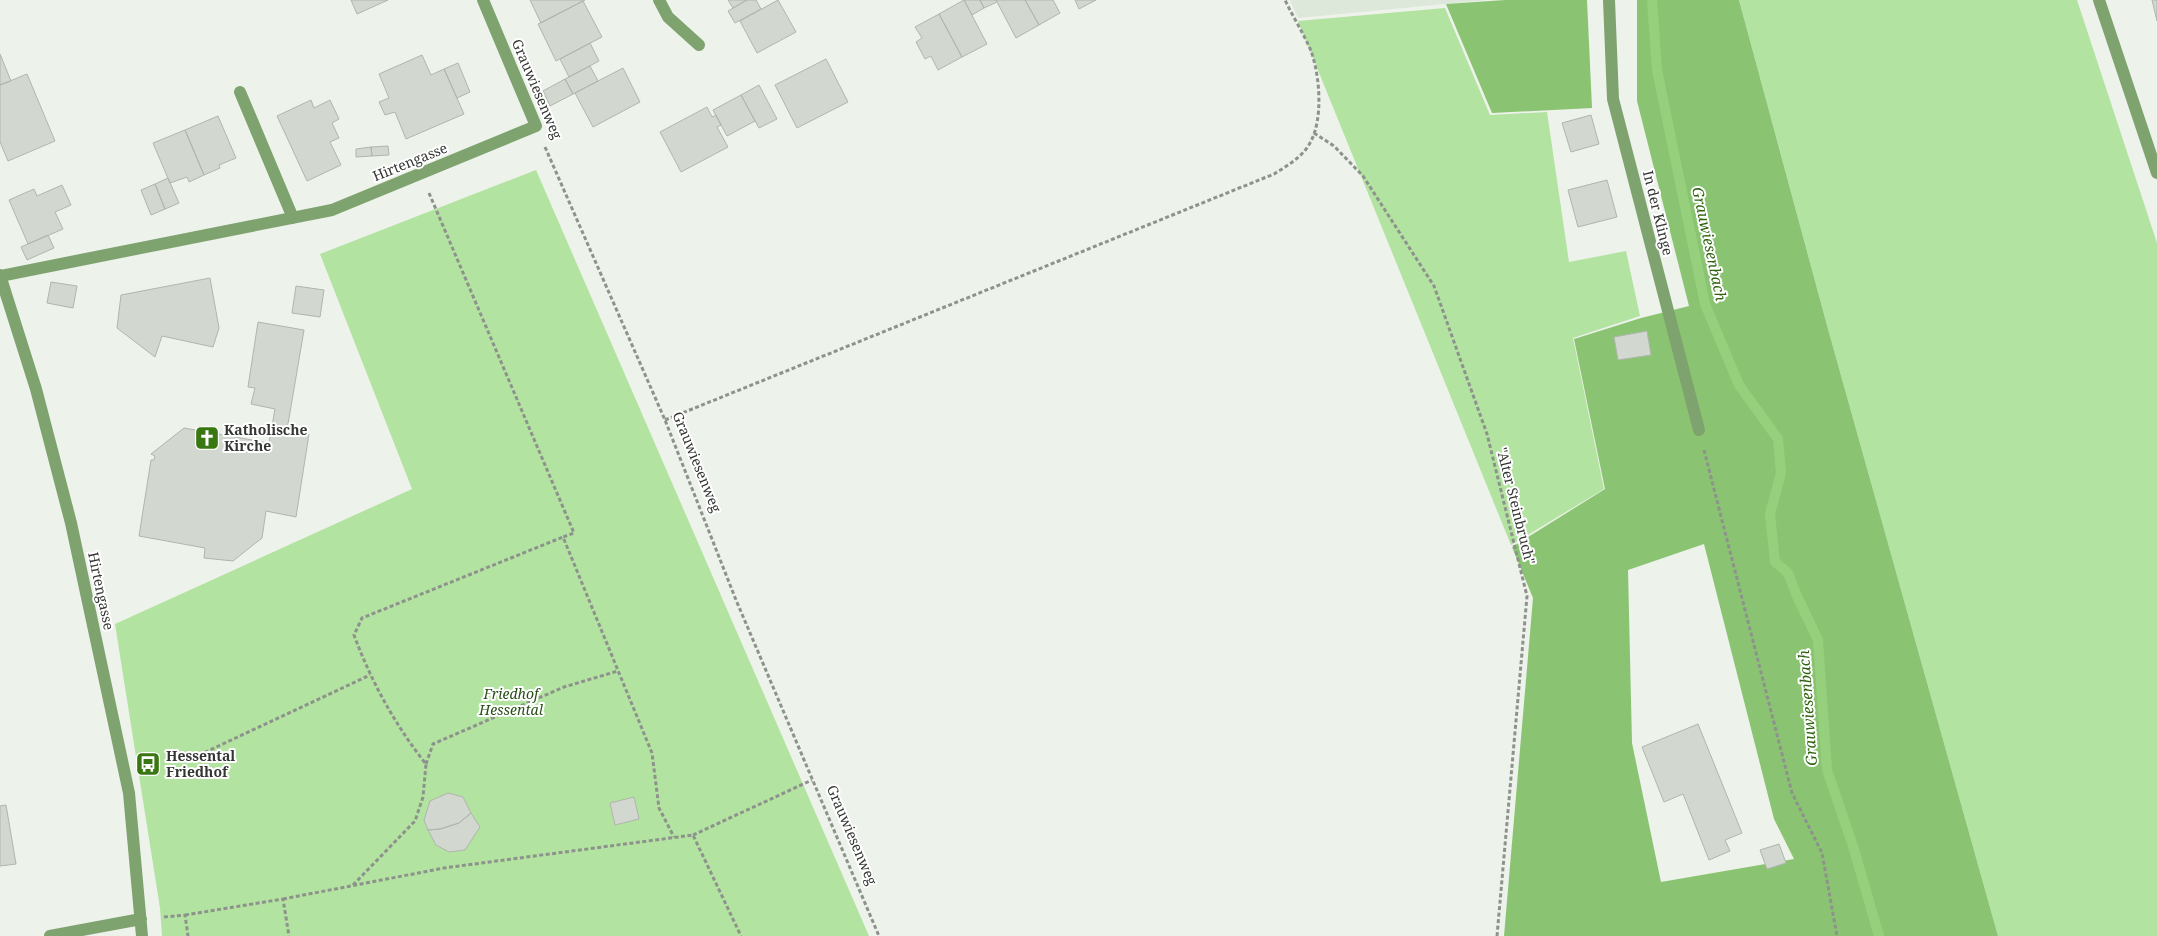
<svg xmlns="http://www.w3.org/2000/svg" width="2157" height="936" font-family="'Noto Serif',serif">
<rect width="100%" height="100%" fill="#edf2eb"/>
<!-- built -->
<path fill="#dee8da" d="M1290,0H1487L1298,18Z"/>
<!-- green -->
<path fill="#b3e3a0" d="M1739,0H2077L2157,243V936H1998L1828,329Z
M1445,8L1490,115L1547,112L1569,262L1626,251L1640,316L1573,338L1604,489L1511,545L1298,21Z
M536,170L869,936H162L160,908L115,624L412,489L320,254Z"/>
<!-- forest -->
<path fill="#8ac472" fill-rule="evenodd" d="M1505,0H1587L1592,108L1492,113L1446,4Z
M1637,0H1739L1828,329L1998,936H1504L1533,598L1512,547L1605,489L1574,339L1641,318L1689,306L1637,101ZM1704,544L1774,819L1794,859L1661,882L1632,743L1628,570Z"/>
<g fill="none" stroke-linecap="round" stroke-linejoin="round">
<!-- stream -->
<path stroke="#96d07d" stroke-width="10" d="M1652,0L1657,70L1705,304L1739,385L1778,439L1781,473L1770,514L1775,562L1788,573L1797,596L1818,640L1827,770L1853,846L1879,936"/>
</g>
<!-- building -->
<path fill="#d2d7d0" stroke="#b0b5ae" d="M351,0H388L357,14Z
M530,0H585L541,23Z
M728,0H747L733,8Z
M747,0H756L761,9L735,23L728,11Z
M778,0L796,32L757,53L740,21Z
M964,0L987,44L962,57L939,14Z
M964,0H980L984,8L972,15Z
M980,0H996L997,2L984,8Z
M996,0H1025L1039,25L1016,38Z
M1025,0H1053L1060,13L1039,25Z
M1075,0H1096L1079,9Z
M2152,0H2157V21Z
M583,1L602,37L556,61L538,24Z
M939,14L962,57L938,70L931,56L925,59L916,42L922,38L915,27Z
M590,43L599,61L569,77L560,59Z
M0,54L11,81L0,85Z
M422,55L431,75L444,69L464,114L406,139L395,112L385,115L379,102L389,98L379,74Z
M826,59L848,102L797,128L775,85Z
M458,63L470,92L457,98L444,69Z
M590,66L598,81L573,94L565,79Z
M623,68L640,102L593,127L575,93Z
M27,74L55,141L8,161L0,142V85Z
M565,79L573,94L550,106L543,91Z
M759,85L777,119L759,128L741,95Z
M741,95L755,121L727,136L713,110Z
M311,100L314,108L330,100L339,119L332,123L339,138L330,142L341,165L307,181L277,116Z
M707,107L712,117L716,115L721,125L717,127L728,147L681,172L660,132Z
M1591,115L1599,144L1571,152L1562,123Z
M218,116L236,158L219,165L220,168L204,175L185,130Z
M185,130L204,175L189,182L187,177L170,183L153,143Z
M388,146L389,155L372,156L371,147Z
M371,147L372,156L356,157V149Z
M168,178L179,203L165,209L155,184Z
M1607,180L1617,217L1578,227L1568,190Z
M155,184L165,209L151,215L141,190Z
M62,185L71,205L55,212L63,229L28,244L9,200L34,189L37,196Z
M48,235L54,248L27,260L21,247Z
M210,278L219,328L213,347L162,336L155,357L117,328L121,295Z
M51,282L77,286L73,308L47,303Z
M296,286L324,290L320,317L292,313Z
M258,322L304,330L287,430L309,434L296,517L266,511L262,538L233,561L204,558L205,548L139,536L151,460H154L155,456L151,454L184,428L269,443L275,409L251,404L255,388L248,387Z
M1647,331L1651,355L1618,360L1614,337Z
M1698,724L1742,833L1725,840L1730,851L1709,860L1683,794L1664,802L1642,747Z
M448,793L463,797L471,813L459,823L440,829L428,830L424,820L430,801Z
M634,797L639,819L615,825L610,803Z
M6,805L16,864L0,866V806Z
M471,813L480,827L465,850L449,852L436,845L428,830L440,829L459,823Z
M1779,844L1786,863L1767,869L1760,850Z"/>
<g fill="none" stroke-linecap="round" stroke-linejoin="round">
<!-- path -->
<path stroke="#8e928d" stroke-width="3" stroke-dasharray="4 2.5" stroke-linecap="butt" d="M1314,133L1334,146L1363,176L1434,286L1487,434L1527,596L1497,936
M545,147L665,420L736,600L879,936
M429,193L574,533L563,537L652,753L659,808L674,837
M665,420L1274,174C1287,166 1304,156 1311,141C1323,118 1320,76 1311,51C1304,34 1293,17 1285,0
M1704,450L1792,793L1822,853L1837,936
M193,758L370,675
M426,764L433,744L564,687L618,671
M693,835L812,780
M353,885L415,821L423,797L426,764C395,725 371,681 354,635L362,618L563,537
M283,899L444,868L693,835L741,936
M185,915L283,899L289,936
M164,917L185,915L188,936"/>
<!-- minor -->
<path stroke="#7ea36f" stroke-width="12" d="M659,0L668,17L699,45
M1609,0L1613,99L1699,430
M2099,0L2157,173
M240,92L293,218
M0,275L36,389L71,523L129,793L142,936
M0,276L332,210L536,126L483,0
M50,936L141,919"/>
</g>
<!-- icons -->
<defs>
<symbol id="church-square" viewBox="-11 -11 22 22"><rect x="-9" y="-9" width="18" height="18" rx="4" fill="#397712" stroke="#fff"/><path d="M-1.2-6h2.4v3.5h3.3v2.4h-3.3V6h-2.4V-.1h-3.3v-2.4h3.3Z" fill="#fff"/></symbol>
<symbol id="bus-square" viewBox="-11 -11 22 22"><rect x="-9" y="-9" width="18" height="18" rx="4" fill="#397712" stroke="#fff"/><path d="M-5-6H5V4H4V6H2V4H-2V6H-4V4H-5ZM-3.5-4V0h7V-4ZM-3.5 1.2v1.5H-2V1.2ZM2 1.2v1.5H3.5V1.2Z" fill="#fff"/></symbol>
</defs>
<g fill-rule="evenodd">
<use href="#church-square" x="193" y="424" width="28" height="28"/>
<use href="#bus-square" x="134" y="750" width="28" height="28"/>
</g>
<g text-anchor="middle" stroke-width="4" stroke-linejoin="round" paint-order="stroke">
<!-- street labels -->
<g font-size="14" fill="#343633" stroke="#fff">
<text transform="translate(537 89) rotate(67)" y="5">Grauwiesenweg</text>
<text transform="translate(410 162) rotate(-22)" y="5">Hirtengasse</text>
<text transform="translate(1658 213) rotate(76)" y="5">In der Klinge</text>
<text transform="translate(697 462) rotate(68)" y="5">Grauwiesenweg</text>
<text transform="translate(1516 506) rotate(76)" y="5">"Alter Steinbruch"</text>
<text transform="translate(101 591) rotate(78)" y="5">Hirtengasse</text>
<text transform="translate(852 835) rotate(67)" y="5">Grauwiesenweg</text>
</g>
<!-- poi labels -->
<g font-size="14" font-weight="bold" fill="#343633" stroke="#fff" text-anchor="start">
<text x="224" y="435">Katholische<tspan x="224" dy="16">Kirche</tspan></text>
<text x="166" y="761">Hessental<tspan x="166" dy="16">Friedhof</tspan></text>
</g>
<!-- park labels -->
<g font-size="14" font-style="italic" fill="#284d15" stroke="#fff">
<text x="511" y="699">Friedhof<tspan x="511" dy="16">Hessental</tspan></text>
</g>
<!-- water labels -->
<g font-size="15" font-style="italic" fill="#2e630e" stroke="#fff">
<text transform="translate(1709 244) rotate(78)" y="5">Grauwiesenbach</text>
<text transform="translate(1808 708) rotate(-94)" y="5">Grauwiesenbach</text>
</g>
</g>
</svg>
